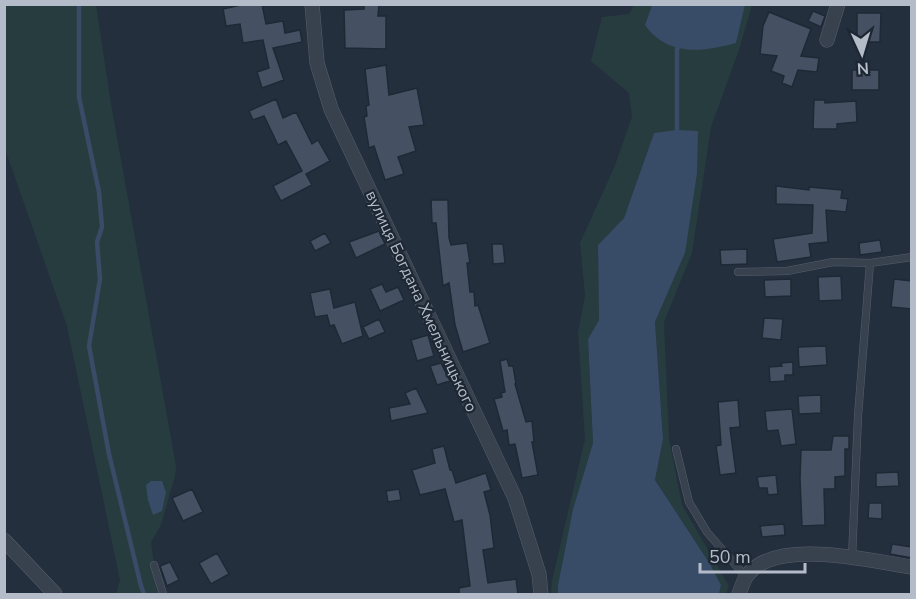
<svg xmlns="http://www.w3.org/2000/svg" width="916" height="599" font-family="'Nunito Sans',sans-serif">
<rect width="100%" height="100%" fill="#242f3e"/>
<!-- green -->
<path fill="#263c3f" d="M4,5H96L111,104L176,466L175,476L161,525L151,542L154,565L163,594H116L120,580L67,326L5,149Z
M634,5H652L645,25L736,43L745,5H752L739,50L711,127L692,253L664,322L669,439L682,505L729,586L726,594H719L721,585L710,564L655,480L663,439L655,322L685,253L654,133L624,218L598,245L599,320L588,339L593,443L573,509L558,585V594H551L552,581L585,439L578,333L585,295L580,243L614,168L632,117L629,93L591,61L602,17L629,14Z"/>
<!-- water -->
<path fill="#394c67" d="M652,5H745L736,43C703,52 668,57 645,25Z
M677,130L698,131L697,173L685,253L655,322L663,439L655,480L710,564L721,585L719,594H558V585L573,509L593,443L588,339L599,320L598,245L624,218L654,133Z
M151,481H162L166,492L162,511L153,515L148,500L146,485Z"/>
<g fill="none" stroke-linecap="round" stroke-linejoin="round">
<!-- stream -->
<path stroke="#394c67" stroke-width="4.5" d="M79,4V97L99,192L102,227L97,242L100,279L89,346L109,454L141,586L144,594
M675,136L677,130V49L679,46"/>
</g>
<!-- building -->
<path fill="#455162" stroke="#1f2835" stroke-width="1.5" d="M245,4H262L266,24L283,21L285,33L300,30L302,42L273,48L284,80L262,88L257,72L269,68L263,40L243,43L240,24L226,26L223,9Z
M364,4H379L378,16H386V49L345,48L344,10L364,9Z
M813,11L825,16L821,27L808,21Z
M769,12L811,29L801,56L819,58L817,72L798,70L792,87L782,83L784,76L771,71L777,56L760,54L763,26Z
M857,13H881L880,42H857Z
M386,65L389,95L417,88L424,125L409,127L416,151L398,157L404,174L385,180L374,146L369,148L364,117L367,116L366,106L369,105L365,69Z
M852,70H879V90H852Z
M276,99L283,118L296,112L312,144L318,140L330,161L306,174L312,185L281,201L273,186L302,171L286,141L278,145L264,116L253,120L249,111Z
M814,100H825V103L856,101L857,122L837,124V129H813Z
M776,186L809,190V187L842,190L841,198L848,199L846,212L826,210L828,242L809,244L811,257L777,262L773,239L812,233L813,205L776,204Z
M431,200H448L449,238L451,245L467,243L470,263H467L470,292H474L475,306L478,305L490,343L463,352L455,325L449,283L443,286L436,223H432Z
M379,231L385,244L356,258L349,242Z
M325,233L331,243L315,251L310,241Z
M880,240L882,252L860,255L859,243Z
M492,244H503L505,263L493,264Z
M747,249V264L721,265L720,250Z
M841,276L842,300L819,301L818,277Z
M791,279V296L765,297L764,280Z
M894,279L912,281V309L891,307Z
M382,284L386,292L398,287L404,300L380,311L370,289Z
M330,289L334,308L355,302L363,336L342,344L334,325L330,326L327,315L315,317L310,293Z
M764,318L783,319L781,340L762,338Z
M379,319L385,332L369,339L363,327Z
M428,335L434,356L417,361L411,340Z
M826,346L827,365L799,367L798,347Z
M507,359L509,366H513L516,384H515L526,422L532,421L534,442H532L538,475L522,478L515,444L509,445L507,430L503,431L494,399L502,397L501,393L505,392L500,361Z
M793,362V375H785V381L770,382L769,367L782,366L781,363Z
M441,363L450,381L437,385L430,366Z
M416,388L428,413L391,421L389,408L410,404L405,393Z
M821,395V413L799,414L798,396Z
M738,400L740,427L730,428L736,473L720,475L716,446L721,445L718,402Z
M792,409L796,444L781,446L778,430L767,431L765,411Z
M833,436H849V449H845V476L835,477V489H824L825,525L802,526L800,479L801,450H831Z
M444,446L450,470H452L456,483L486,473L491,490L484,492L490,515L494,548L483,550L488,583L516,579L518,594H459V588L470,586L462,520L454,522L445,489L420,495L412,470L435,463L432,449Z
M898,472L899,486L876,487V473Z
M776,475L778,494L768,495L767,488H759L757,477Z
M192,489L203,512L183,521L172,498Z
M399,489L401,500L388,502L386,491Z
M869,503H882V519L868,518Z
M784,524L785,535L762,537L760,526Z
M892,544L912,547V558L890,554Z
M217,553L229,574L211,584L199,563Z
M170,562L179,580L167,586L160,566Z"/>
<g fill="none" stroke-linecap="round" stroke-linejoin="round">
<defs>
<path id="lane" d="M738,272L787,271L833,262L870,263L912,257
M676,449L689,502L707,532L746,577
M852,558L858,416L870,263
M154,565L163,594"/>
<path id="street" d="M312,4L317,63L331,109L515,498L539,574L541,594
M827,40L838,4
M4,540L55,594
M739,594C741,589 743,582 746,577C773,536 871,561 912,567"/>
</defs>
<!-- lane casing -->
<use href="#lane" stroke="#565f6c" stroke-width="8"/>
<!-- street casing -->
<use href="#street" stroke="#565f6c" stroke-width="15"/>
<!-- lane -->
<use href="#lane" stroke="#38414e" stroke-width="7"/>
<!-- street -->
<use href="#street" stroke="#38414e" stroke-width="14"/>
</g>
<g text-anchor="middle" stroke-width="4.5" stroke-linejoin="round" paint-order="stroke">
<!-- street labels -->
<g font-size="16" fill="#b4bcc9" stroke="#1d2633">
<text transform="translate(422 301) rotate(65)" y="6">вулиця Богдана Хмельницького</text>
</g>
</g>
<!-- border -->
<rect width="916" height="599" fill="none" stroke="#b4bcc9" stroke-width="12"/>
<!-- north arrow -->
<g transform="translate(862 54) rotate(176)" stroke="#1d2633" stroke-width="4.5" paint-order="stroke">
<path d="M0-4.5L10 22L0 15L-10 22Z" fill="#b4bcc9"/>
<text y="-9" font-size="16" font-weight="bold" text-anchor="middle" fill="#b4bcc9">N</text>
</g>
<!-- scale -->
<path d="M700 563v9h105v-9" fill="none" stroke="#b4bcc9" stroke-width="3"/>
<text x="709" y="563" font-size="18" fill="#b4bcc9" stroke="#1d2633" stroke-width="4.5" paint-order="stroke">50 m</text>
</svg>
